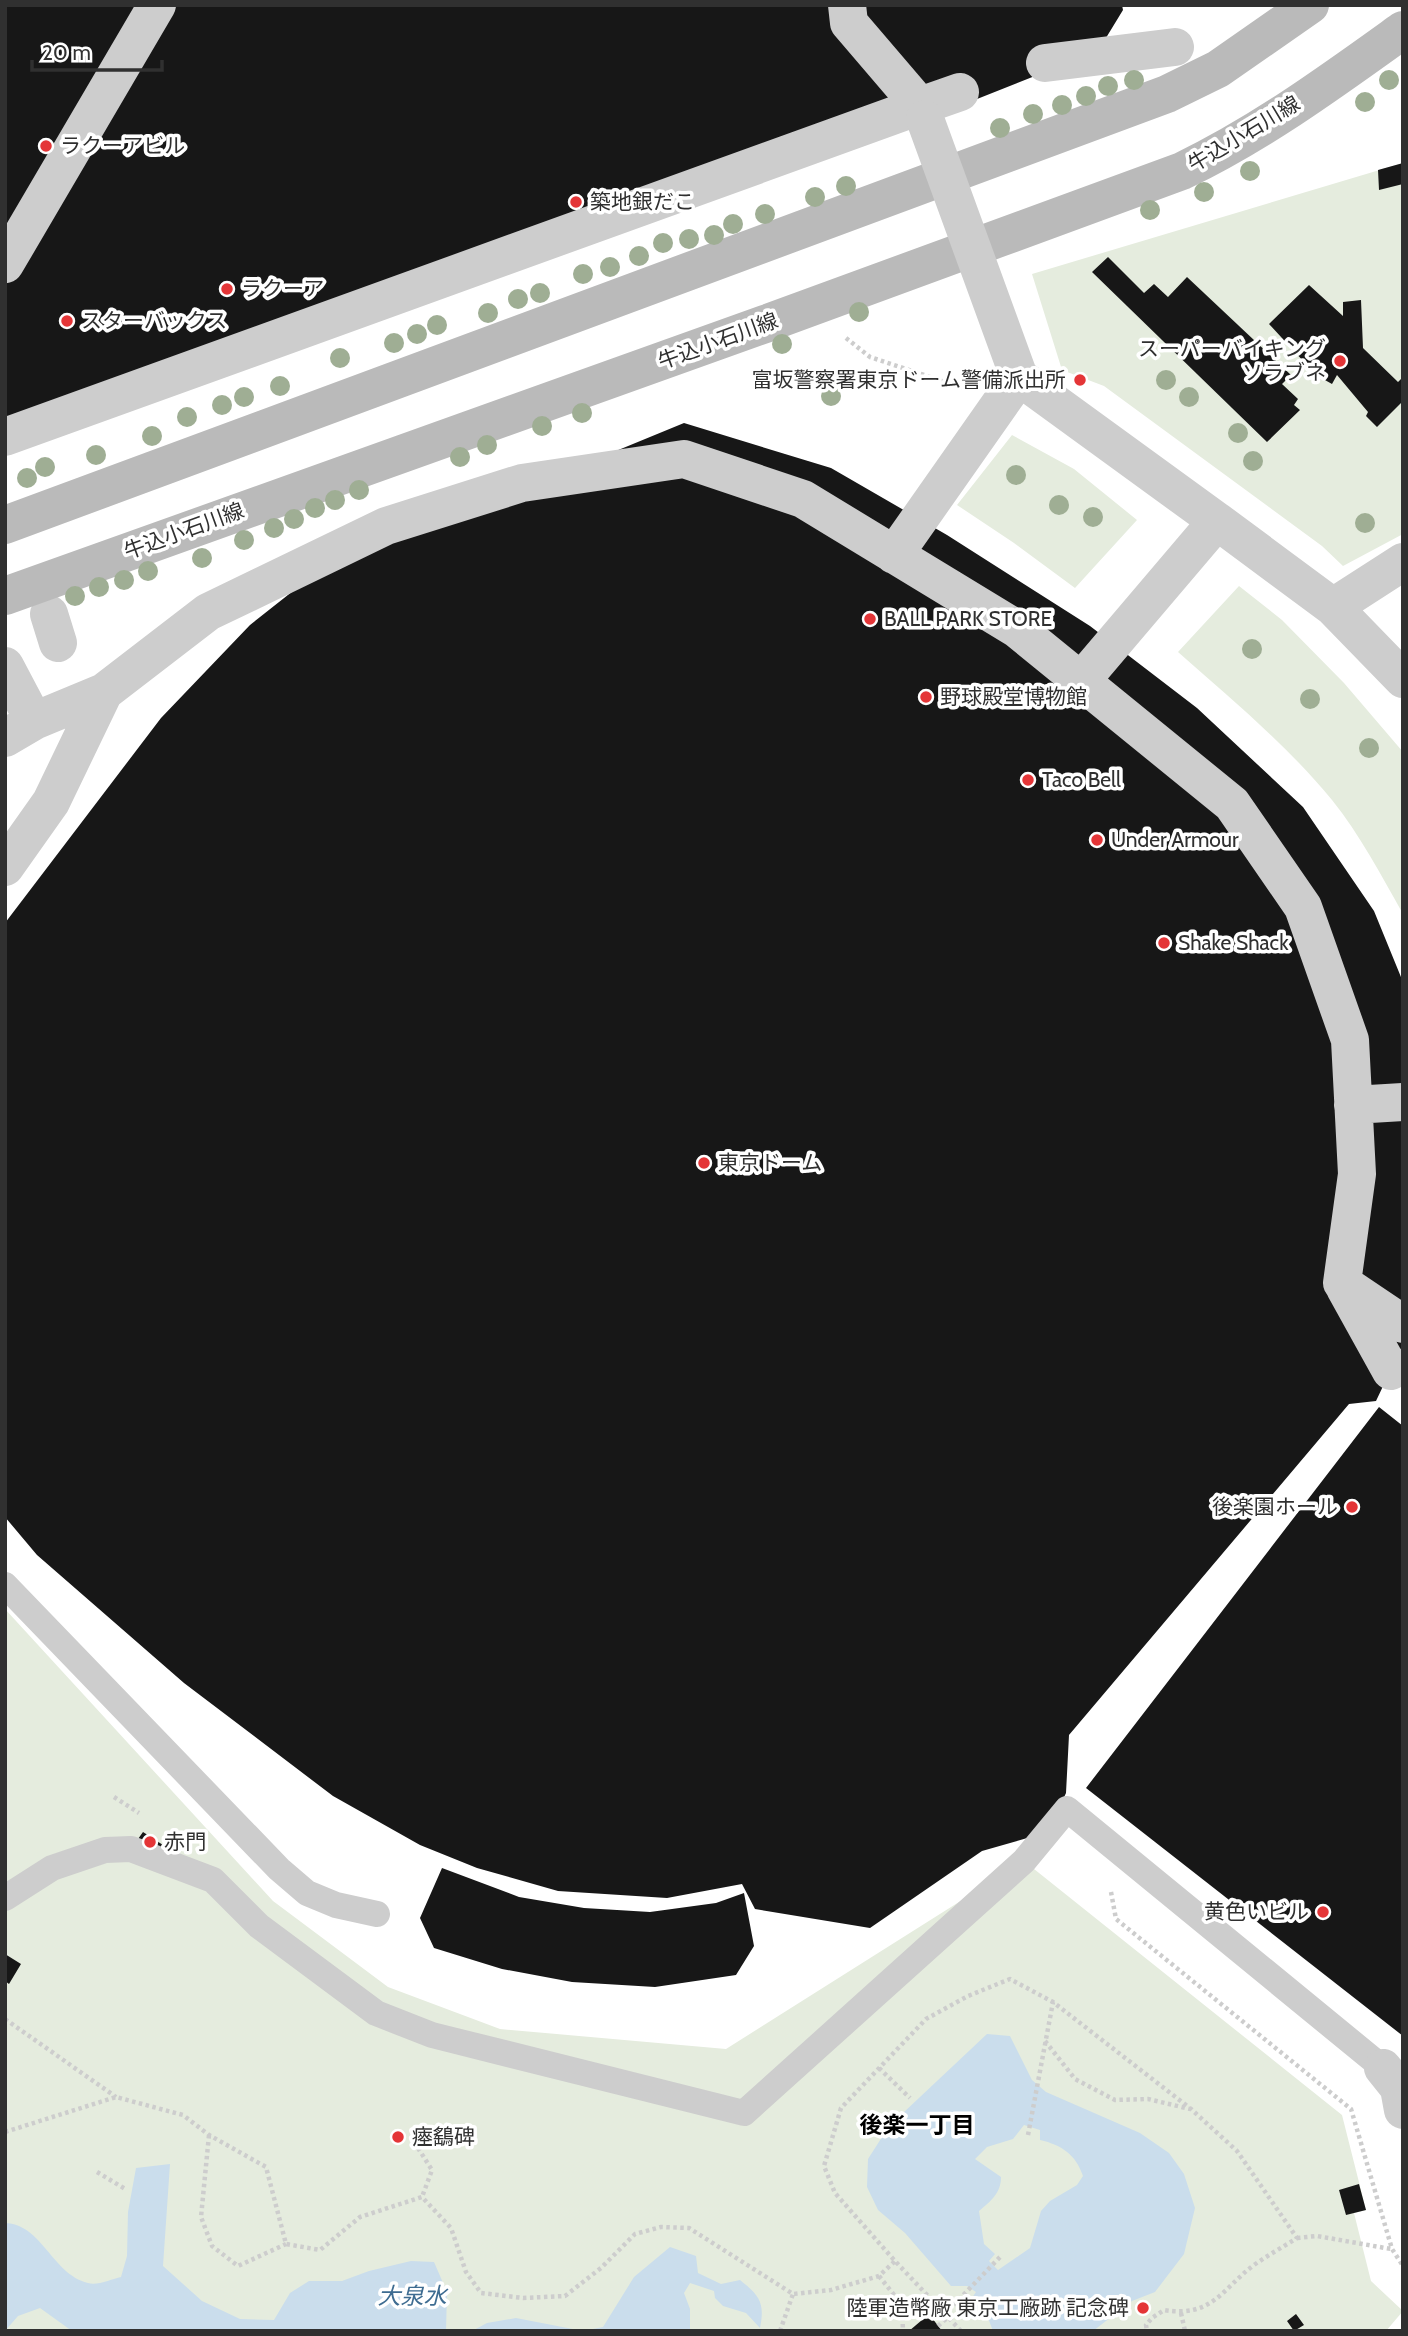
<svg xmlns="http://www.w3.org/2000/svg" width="1408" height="2336" font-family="Cabin,'Noto Sans JP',sans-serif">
<rect width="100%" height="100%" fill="#fff"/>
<!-- green -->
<path fill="#e5ecde" d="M1403,163V534L1343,566L1322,546L1104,386L1062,370L1032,274Z
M1012,435L1074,469L1137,520L1075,588L1014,543L957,505Z
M1239,586L1282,620L1344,683L1403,752V914C1381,875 1360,835 1332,800C1287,745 1231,699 1178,652Z
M5,1609L273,1901L388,1987L500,2029L726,2049L1024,1861L1342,2115L1366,2210L1354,2213L1371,2281L1403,2311L1386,2331H5Z"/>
<!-- water -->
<path fill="#caddec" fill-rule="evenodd" d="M987,2034L1010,2036L1032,2080L1046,2092L1140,2133L1169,2153L1184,2174L1195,2208L1184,2254L1155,2292L1132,2301L1093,2331H993L988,2318L969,2302L976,2292L967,2286H951L905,2233L878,2210L867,2187L868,2159L884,2134L903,2113ZM1024,2125L1040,2130V2140C1062,2145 1076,2155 1083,2176L1077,2185L1050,2201L1041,2211L1030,2248L998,2270L989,2261L995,2254L984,2244L979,2211C991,2201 1001,2193 1001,2177L975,2159L987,2147L1013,2139Z
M170,2164L163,2266L202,2301L240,2319L274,2320L290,2293L309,2281H342L369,2271L411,2261L434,2262L447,2292L446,2331H72L40,2308L18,2316L5,2331V2223C42,2224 52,2274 88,2283C97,2286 112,2279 121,2277L127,2256L128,2212L136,2168Z
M670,2247L696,2256L698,2273L721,2284L740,2280C760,2296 765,2303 760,2328L746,2313L723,2306L715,2298L714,2291L690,2283L684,2293L690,2309V2331H472L487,2323L516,2318L583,2331L603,2327L634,2277Z"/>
<!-- building -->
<path fill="#171717" d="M5,5H1122L1123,10L1098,51L967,103L5,447Z
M1403,163V184L1379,190L1378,170Z
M1108,257L1144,293L1154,284L1168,297L1187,277L1291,375L1282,384L1298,399L1294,405L1300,410L1267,442L1092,272Z
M1309,285L1343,316V302L1361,300L1363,348L1398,382L1401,379L1403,380V401L1377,427L1366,416L1368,412L1337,375L1332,384L1316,375L1269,324Z
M684,423L831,468L947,535L1090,626L1197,708L1303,807L1374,911L1403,982V1344L1376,1401L1349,1404L1069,1735L1066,1793L1048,1832L982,1851L870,1928L755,1909L742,1884L667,1898L558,1891L477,1868L420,1845L333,1796L184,1683L37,1555L5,1517V923L161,718L250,625L331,561L577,467Z
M1379,1407L1403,1426V2036L1086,1788Z
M143,1832L163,1845L158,1852L138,1839Z
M442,1868L519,1897L584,1908L650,1912L716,1903L744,1893L754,1946L736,1975L655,1987L572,1982L502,1969L434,1948L420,1918Z
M5,1954L21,1964L9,1984L5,1981Z
M1359,2184L1366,2210L1346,2215L1339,2190Z
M929,2314L942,2331H909L922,2320Z
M1296,2314L1304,2325L1294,2331L1287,2321Z"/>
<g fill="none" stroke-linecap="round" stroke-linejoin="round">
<!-- path -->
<path stroke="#cdcdcd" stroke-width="4.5" stroke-dasharray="3.5 3.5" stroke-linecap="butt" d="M846,338L870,357L963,388
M114,1797L139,1813
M1111,1892L1116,1919L1351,2109L1392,2249L1403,2266
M5,2019L116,2097
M1045,2041L1075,2079L1115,2100L1148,2099L1190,2109
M879,2068L910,2098
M5,2132L116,2097L183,2115L209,2135L266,2167L286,2244L320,2250L360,2217L422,2197L451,2228L466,2272L481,2293L523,2298L565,2296L601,2268L635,2234L661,2227L689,2228L793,2294L831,2290L879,2276L895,2261
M209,2135L201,2217L212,2246L238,2266L286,2244
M1028,2135L1053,2002
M418,2148L432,2170L422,2197
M97,2172L127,2190
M1297,2238L1317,2236L1391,2249
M879,2276L902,2305L903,2331
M1181,2313L1185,2331
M944,2315L1001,2256
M938,2326L947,2318
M780,2331L793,2294
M961,2331L895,2261L835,2193L824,2166L841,2108L926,2019L968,1996L1010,1979L1053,2002L1191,2109L1237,2151L1297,2238C1283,2247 1268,2255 1254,2265C1222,2289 1212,2318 1164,2310L1152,2318L1146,2325L1147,2331"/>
<!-- lane -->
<path stroke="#cdcdcd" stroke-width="26" d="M5,1585L279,1869L307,1893L336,1905L377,1914
M5,1898L52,1868L105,1850L131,1849L213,1880L259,1926L376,2013L432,2035L744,2113L1024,1861L1067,1809L1383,2068"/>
<!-- street -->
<path stroke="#cdcdcd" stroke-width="38" d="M1045,63L1175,47
M925,119L920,106L960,92
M5,264L157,5
M5,437L920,106L849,23L847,5
M1217,521L1333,607L1403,679
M894,555L1019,377L1217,521L1081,681
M1333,607L1403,562
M49,614L58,643
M5,666L34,721
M5,738L34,721L104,692L208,612L386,526L522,483L684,459L803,499L1017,629L1232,804L1303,907L1350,1040L1357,1174L1342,1283L1403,1324
M5,867L51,802L104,692
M1353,1105L1403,1102
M1345,1288L1391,1371
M1383,2068L1399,2088L1403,2110"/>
<!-- secondary -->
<path stroke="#bababa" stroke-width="38" d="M5,525L1167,94L1218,69L1310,5
M5,596L765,324L1182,171C1261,133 1332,81 1403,30"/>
<!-- street-bridge -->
<path stroke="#cdcdcd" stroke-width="38" d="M925,119L1019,377"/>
</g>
<!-- trees -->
<g fill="#9fae94">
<circle cx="1134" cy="80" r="10"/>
<circle cx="1389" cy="80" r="10"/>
<circle cx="1108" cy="86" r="10"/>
<circle cx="1086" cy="96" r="10"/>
<circle cx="1365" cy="102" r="10"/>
<circle cx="1062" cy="105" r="10"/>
<circle cx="1033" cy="114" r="10"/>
<circle cx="1000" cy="128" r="10"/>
<circle cx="1250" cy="171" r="10"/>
<circle cx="846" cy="186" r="10"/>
<circle cx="1204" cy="192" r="10"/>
<circle cx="815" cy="197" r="10"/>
<circle cx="1150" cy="210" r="10"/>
<circle cx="765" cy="214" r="10"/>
<circle cx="733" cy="224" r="10"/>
<circle cx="714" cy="235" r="10"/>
<circle cx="689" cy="239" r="10"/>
<circle cx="663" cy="243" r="10"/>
<circle cx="639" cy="256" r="10"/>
<circle cx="610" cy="267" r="10"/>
<circle cx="583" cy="274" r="10"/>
<circle cx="540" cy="293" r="10"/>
<circle cx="518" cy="299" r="10"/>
<circle cx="859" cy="312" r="10"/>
<circle cx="488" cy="313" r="10"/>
<circle cx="437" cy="325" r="10"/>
<circle cx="417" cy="334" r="10"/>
<circle cx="394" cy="343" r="10"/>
<circle cx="782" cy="344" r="10"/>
<circle cx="340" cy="358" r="10"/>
<circle cx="1166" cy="380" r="10"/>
<circle cx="280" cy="386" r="10"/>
<circle cx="831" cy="396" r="10"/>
<circle cx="244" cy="397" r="10"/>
<circle cx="1189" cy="397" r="10"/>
<circle cx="222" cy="405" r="10"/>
<circle cx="582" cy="413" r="10"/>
<circle cx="187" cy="417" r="10"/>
<circle cx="542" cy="426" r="10"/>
<circle cx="1238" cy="433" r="10"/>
<circle cx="152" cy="436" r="10"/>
<circle cx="487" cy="445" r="10"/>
<circle cx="96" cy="455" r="10"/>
<circle cx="460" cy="457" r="10"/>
<circle cx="1253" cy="461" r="10"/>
<circle cx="45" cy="467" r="10"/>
<circle cx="1016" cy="475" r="10"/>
<circle cx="27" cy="478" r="10"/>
<circle cx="359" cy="490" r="10"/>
<circle cx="335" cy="500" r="10"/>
<circle cx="1059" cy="505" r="10"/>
<circle cx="315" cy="508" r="10"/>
<circle cx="1093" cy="517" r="10"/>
<circle cx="294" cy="519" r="10"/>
<circle cx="1365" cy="523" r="10"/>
<circle cx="274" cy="528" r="10"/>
<circle cx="244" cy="540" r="10"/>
<circle cx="202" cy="558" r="10"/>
<circle cx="148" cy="571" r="10"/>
<circle cx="124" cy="580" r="10"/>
<circle cx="99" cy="587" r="10"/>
<circle cx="75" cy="596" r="10"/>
<circle cx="1252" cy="649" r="10"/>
<circle cx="1310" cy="699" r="10"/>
<circle cx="1369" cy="748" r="10"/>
</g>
<!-- markers -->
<g fill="#e43537" stroke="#fff" stroke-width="2.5">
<circle cx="46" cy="146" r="7"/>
<circle cx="576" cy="202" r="7"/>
<circle cx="227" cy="289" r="7"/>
<circle cx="67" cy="321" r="7"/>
<circle cx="1340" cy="361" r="7"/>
<circle cx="1080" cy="380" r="7"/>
<circle cx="870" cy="619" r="7"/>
<circle cx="926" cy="697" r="7"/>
<circle cx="1028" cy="780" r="7"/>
<circle cx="1097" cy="840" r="7"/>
<circle cx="1164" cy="943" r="7"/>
<circle cx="704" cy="1163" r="7"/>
<circle cx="1352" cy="1507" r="7"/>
<circle cx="150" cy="1842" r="7"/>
<circle cx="1323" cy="1912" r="7"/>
<circle cx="398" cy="2137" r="7"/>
<circle cx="1143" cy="2308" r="7"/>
</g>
<g text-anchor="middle" stroke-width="7" stroke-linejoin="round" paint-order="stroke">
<!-- street labels -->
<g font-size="21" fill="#303030" stroke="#fff">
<text transform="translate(1244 134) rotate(-31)" y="7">牛込小石川線</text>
<text transform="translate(718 341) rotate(-20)" y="7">牛込小石川線</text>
<text transform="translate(184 531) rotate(-20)" y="7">牛込小石川線</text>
</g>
<!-- poi labels -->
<g font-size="21" fill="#303030" stroke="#fff" text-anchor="start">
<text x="60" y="153">ラクーアビル</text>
<text x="590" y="209">築地銀だこ</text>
<text x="241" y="296">ラクーア</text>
<text x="81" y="328">スターバックス</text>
<text x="1326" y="356" text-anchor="end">スーパーバイキング<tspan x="1326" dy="24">ソラブネ</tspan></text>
<text x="1066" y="387" text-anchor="end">富坂警察署東京ドーム警備派出所</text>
<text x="884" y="626">BALL PARK STORE</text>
<text x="940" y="704">野球殿堂博物館</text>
<text x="1042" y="787">Taco Bell</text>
<text x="1111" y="847">Under Armour</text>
<text x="1178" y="950">Shake Shack</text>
<text x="718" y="1170">東京ドーム</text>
<text x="1338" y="1514" text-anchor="end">後楽園ホール</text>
<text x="164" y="1849">赤門</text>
<text x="1309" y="1919" text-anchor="end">黄色いビル</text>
<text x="412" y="2144">瘞鷂碑</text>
<text x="1129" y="2315" text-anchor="end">陸軍造幣廠 東京工廠跡 記念碑</text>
</g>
<!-- neighbourhood labels -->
<g font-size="23" font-weight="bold" fill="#000" stroke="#fff">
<text x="917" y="2133">後楽一丁目</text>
</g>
<!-- water labels -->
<g font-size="23" font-style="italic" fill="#3e6c91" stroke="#fff">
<text x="412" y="2304">大泉水</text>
</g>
</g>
<!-- border -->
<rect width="1408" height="2336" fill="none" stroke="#303030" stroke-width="14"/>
<!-- scale -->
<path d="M32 60v10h130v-10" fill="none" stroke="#303030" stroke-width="3.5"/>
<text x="42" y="60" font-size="21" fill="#303030" stroke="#ffffff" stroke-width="5" paint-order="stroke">20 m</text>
</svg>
